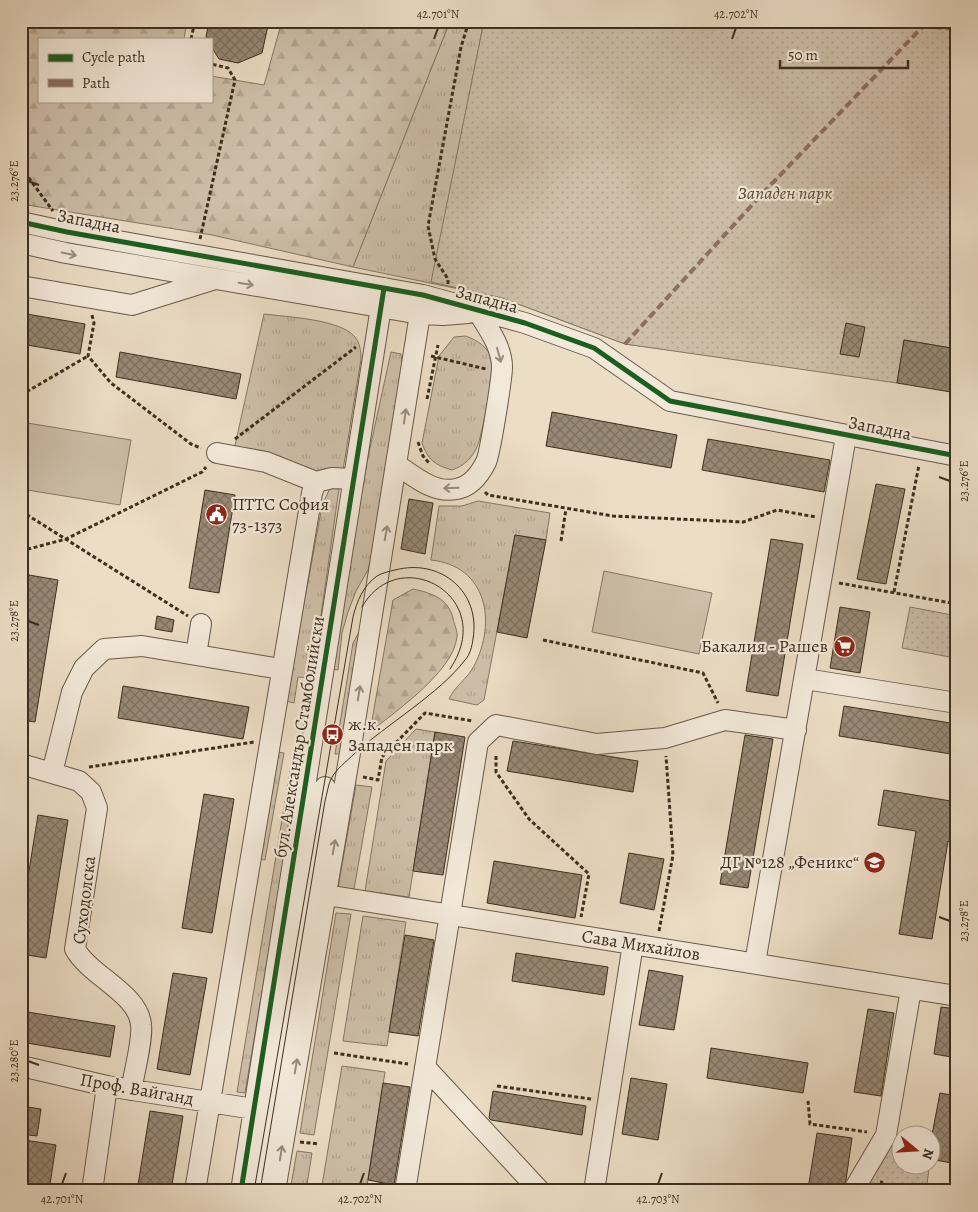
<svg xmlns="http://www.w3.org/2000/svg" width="978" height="1212" font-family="Alegreya,serif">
<defs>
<pattern id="grass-tufts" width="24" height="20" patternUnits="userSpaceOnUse" patternTransform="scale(1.25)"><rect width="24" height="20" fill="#cebfaa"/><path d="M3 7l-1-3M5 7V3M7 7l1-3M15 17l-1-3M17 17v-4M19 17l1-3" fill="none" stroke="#b2a492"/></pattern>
<pattern id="forest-firs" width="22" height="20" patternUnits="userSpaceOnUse" patternTransform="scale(1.25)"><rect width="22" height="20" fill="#cebfaa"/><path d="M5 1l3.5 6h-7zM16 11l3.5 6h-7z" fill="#b2a492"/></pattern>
<pattern id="park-dots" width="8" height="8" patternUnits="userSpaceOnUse" patternTransform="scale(1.25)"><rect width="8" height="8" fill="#cebfaa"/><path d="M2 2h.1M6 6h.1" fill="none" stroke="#b2a492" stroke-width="1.8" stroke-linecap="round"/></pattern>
<pattern id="building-cross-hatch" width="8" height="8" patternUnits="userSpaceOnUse" patternTransform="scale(1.25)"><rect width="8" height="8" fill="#988976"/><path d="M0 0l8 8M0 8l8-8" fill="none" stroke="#7d7060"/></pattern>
</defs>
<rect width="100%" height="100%" fill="#ecddc6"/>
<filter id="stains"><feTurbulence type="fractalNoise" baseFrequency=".004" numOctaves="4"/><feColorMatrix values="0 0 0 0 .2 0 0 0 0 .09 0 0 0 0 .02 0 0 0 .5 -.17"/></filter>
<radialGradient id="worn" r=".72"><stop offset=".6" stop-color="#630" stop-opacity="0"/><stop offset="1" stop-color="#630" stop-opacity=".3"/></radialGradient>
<!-- grass -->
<path fill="url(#grass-tufts)" stroke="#857764" d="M450,21H484L438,252L737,359L625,344L502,298L353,267Z
M264,314C287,317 340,319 355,337C360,343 361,352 361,359L343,470L324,469L315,473L234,450Z
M466,336C478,341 487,346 492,359C495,367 482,437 477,447C472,458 464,466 452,470C435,465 428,460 422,443L439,356L454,337Z
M391,352L401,354L402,363L373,552L368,570L356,591L348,612L342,633L338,670L331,669L367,462Z
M330,488L339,489L312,678L298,677L294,703L286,701L322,506Z
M478,501L550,513L546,540L515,535L484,700L477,705L449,699C454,687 468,678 474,666C497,622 487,566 431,560L439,506H462Z
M364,623L342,754H335L353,643Z
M416,729L435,732L409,897L365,891L386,761Z
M276,752L284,753L265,860L257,859Z
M293,753L302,754L300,766L245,1093L237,1092Z
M356,785L372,787L354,889L338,888Z
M336,913L351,914L314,1135L300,1133Z
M363,916L406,922L387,1046L343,1041Z
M342,1066L385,1072L366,1191H321Z
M297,1151L312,1153L306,1191H290Z"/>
<!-- forest -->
<path fill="url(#forest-firs)" stroke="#857764" d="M21,21H187L184,39H39V101H211V76L264,85L282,21H450L353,267L212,235L21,204Z
M413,589C431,593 448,598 453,618C454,624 458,632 457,637C453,672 396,711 370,732L393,600Z"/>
<!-- park -->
<path fill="url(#park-dots)" stroke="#857764" d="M484,21H957V349L904,340L897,383L625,344L502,298L431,282Z
M910,607L957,616L955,658L902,648Z
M886,1135L900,1147V1164L924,1165L929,1169L926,1191H853Z"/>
<!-- pitch -->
<path fill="#cebfaa" stroke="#857764" d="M21,422L131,440L120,505L21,489Z
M604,571L712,593L699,654L592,632Z"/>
<!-- building -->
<path fill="url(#building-cross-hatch)" stroke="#3c2f1f" d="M209,21H269L262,53L238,63L219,59L211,46V39L206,37Z
M21,313L85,324L80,354L21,344Z
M846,323L865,327L859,357L840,354Z
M904,340L957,349V393L897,383Z
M120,352L241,374L236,399L116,377Z
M552,412L677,435L671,468L546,446Z
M708,439L830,460L824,492L702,470Z
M876,484L905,489L886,584L857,579Z
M205,490L235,495L219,593L189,588Z
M409,499L433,503L425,554L401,549Z
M515,535L546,540L527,638L497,632Z
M771,539L803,544L778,696L746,691Z
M29,575L58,580L35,722L21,720V622Z
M840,607L870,612L860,673L830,668Z
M157,616L174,620L172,632L155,629Z
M123,686L249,707L243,739L118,718Z
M844,706L957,724V755L839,736Z
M435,732L465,737L443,875L413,871Z
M745,735L773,739L748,888L720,884Z
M513,741L638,761L633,792L507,771Z
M884,790L957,802V847L948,841L932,939L899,934L916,831L878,825Z
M204,794L234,799L212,933L182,928Z
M38,815L68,820L46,958L21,954V920Z
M629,853L664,859L654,910L620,903Z
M494,861L582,875L575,918L487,903Z
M405,935L434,940L418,1036L389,1032Z
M516,953L608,967L604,995L512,981Z
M649,970L683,976L674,1030L639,1025Z
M173,973L207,978L190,1075L157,1069Z
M941,1007L957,1009V1058L934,1054Z
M868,1009L894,1013L881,1096L854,1092Z
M21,1011L115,1026L110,1057L21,1042Z
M711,1048L808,1063L803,1093L707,1078Z
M631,1078L667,1084L658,1140L622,1134Z
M383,1083L410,1087L394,1185L368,1180Z
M493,1091L586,1106L582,1135L491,1120L489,1118Z
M940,1093L957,1096V1164L930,1159V1145Z
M21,1106L41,1109L37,1136L21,1134Z
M150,1111L183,1116L171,1191H137Z
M817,1133L852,1138L846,1180L841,1191L808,1189Z
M25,1140L56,1145L49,1191H21V1167Z"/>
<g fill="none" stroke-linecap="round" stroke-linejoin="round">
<defs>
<path id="minor" d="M21,222L67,232L423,295L525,323L594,348L670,401L957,456
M21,243L66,253L420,314L443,315L468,313
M21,286L132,305L212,280
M217,453L266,462L316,482
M397,465C414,476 434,494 456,489C470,487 480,474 486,462C490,454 502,378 502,367C502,347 488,328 478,312
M196,655L201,624
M805,679L957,703
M21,764L79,781L91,792L97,808L75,949C90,976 139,994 141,1025C143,1039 134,1074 131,1090
M52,773L72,692L84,668L104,649L142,646L281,669
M326,895L957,996
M755,963L846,436
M21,1066L107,1086L254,1109
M425,1067L540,1191
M92,1191L107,1086
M195,1191L312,493L316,482L332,478L354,479
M241,1191L384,288
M257,1191L325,787
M275,1191L349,759L423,295
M405,1191L478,742L496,725L597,744L665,738L725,720L796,730
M594,1191L633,944
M853,1191L886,1135L911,989"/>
</defs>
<!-- minor casing -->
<use href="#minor" stroke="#685a49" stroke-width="22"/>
<!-- path -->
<path stroke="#3c2f1f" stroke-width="3" stroke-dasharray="4 2.5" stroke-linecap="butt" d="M191,39L195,21
M21,167L53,211
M200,239L235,80L228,68L211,64
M448,284V279L435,259L428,226L461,47L469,21
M92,315L94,323L88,356L111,383L191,444L201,448
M431,356L486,369
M21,395L88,356
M427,399L438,345
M235,439L356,347
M418,442L423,456L429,463
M485,492L488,495L613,516L743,522L777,510L816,517
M21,511L188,616
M561,541L566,509
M21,551L66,539L202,472L206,467
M839,583L957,604
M894,592L919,465
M543,640L703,673L718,703
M496,756V772L529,819L589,874L581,917
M89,767L254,742
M363,777L378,780L382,757L425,713L473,721
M659,931L673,855L666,756
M334,1053L408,1064
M497,1086L591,1099
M808,1101L810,1124L867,1132
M300,1142L319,1144
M880,1191L882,1179"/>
<!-- minor -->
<use href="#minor" stroke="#f3e9da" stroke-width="20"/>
<!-- tram -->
<path stroke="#3c2f1f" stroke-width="1" d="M362,607C399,541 499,597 450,669
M254,1191L353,617C357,601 363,586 377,576C382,573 390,571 395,570C441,558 481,592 473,639C472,646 470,655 465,660C439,694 387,724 354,754C347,761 336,769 331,779C328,785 327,794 325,801L260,1191"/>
<!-- quiet -->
<path stroke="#8d6e63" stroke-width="4" stroke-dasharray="8 4" stroke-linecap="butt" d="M922,26L957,29
M625,344L763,193L928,21"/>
<defs>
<path id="cycleway" d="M21,222L67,232L423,295L525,323L594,348L670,401L957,456
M241,1191L384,288"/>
</defs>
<!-- cycleway casing -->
<use href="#cycleway" stroke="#f3e9da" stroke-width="8"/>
<!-- cycleway -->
<use href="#cycleway" stroke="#1b5e20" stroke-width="5"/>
</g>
<!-- one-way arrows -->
<defs><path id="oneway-shaft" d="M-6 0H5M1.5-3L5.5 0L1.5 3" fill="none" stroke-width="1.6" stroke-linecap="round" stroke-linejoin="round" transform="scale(1.25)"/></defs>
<g stroke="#988c7c">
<use href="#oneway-shaft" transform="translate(69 254) rotate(11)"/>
<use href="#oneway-shaft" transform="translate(246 284) rotate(10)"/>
<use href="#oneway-shaft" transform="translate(499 355) rotate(75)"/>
<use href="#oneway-shaft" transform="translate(405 416) rotate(-82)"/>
<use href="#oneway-shaft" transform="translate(451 488) rotate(178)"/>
<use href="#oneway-shaft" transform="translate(386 533) rotate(-80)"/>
<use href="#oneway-shaft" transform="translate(359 693) rotate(-81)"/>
<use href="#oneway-shaft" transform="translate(334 847) rotate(-80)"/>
<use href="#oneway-shaft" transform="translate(296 1066) rotate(-80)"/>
<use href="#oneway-shaft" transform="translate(281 1153) rotate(-81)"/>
</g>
<!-- ticks -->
<path fill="none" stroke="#3c2f1f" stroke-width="2" d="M434,39L438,28M732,39L736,28M28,181L39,185M939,477L950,481M28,621L39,625M939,917L950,921M28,1061L39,1065M62,1184L66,1173M360,1184L364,1173M658,1184L662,1173"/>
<!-- icons -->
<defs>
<symbol id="civic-disc" viewBox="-11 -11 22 22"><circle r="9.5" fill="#8f2418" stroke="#f3e9da"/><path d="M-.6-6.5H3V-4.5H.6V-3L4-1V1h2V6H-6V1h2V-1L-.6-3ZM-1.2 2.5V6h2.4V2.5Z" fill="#fff"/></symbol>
<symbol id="supermarket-disc" viewBox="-11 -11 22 22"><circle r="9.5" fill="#8f2418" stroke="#f3e9da"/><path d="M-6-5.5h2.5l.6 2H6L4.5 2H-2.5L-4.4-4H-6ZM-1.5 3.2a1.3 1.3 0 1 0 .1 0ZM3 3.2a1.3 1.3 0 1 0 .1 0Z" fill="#fff"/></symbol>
<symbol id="bus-disc" viewBox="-11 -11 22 22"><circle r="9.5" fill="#8f2418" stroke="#f3e9da"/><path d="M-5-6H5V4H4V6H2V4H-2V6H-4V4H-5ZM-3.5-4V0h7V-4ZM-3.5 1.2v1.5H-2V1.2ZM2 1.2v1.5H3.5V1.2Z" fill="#fff"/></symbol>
<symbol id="school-disc" viewBox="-11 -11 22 22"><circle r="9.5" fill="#8f2418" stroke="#f3e9da"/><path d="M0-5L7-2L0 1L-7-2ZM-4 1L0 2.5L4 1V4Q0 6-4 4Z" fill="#fff"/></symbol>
</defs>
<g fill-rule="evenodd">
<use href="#civic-disc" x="204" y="502" width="25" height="25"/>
<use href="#supermarket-disc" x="832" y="634" width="25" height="25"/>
<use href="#bus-disc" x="320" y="722" width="25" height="25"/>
<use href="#school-disc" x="862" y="850" width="25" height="25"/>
</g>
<g text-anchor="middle" stroke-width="4.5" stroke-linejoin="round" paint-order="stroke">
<!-- park labels -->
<g font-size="18" font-style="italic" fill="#594c3b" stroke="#f3e9da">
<text x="785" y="199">Западен парк</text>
</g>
<!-- street labels -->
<g font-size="18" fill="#3c2f1f" stroke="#f3e9da">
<text transform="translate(89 221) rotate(11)" y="6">Западна</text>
<text transform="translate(487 299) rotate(15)" y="6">Западна</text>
<text transform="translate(880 428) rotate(11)" y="6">Западна</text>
<text transform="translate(299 737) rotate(-81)" y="6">бул. Александър Стамболийски</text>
<text transform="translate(84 900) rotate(-83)" y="6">Суходолска</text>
<text transform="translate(641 945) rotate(9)" y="6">Сава Михайлов</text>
<text transform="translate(137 1089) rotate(10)" y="6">Проф. Вайганд</text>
</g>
<!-- poi labels -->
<g font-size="18" fill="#3c2f1f" stroke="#f3e9da" text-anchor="start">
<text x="232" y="510">ПТТС София<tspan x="232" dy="21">73-1373</tspan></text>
<text x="828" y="652" text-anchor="end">Бакалия - Рашев</text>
<text x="348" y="730">ж.к.<tspan x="348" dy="21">Западен парк</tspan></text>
<text x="859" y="868" text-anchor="end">ДГ №128 „Феникс“</text>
</g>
</g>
<!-- margin -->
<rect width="978" height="1212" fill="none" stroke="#ecddc6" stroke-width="55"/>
<!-- legend -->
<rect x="38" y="38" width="175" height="65" fill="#f3e9da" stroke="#aa9f8f"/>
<rect x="48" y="54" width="25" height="8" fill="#1b5e20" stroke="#aa9f8f"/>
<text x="82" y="62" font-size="15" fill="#3c2f1f">Cycle path</text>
<rect x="48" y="79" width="25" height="8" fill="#8d6e63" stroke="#aa9f8f"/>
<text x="82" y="88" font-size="15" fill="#3c2f1f">Path</text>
<!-- north arrow -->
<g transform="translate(916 1150) rotate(108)"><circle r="24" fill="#f3e9da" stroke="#aa9f8f"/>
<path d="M0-4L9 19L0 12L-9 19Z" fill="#8f2418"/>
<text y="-8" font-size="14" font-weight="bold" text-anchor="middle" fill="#3c2f1f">N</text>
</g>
<!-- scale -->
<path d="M780 60v8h128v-8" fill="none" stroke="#3c2f1f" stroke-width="2.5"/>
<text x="788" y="60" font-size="15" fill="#3c2f1f" stroke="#f3e9da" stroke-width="4" paint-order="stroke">50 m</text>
<rect x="28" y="28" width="922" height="1156" fill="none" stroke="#3c2f1f" stroke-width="2"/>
<g font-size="12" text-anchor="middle" fill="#3c2f1f">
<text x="438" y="18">42.701°N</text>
<text x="736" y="18">42.702°N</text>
<text transform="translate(14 181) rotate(-90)" y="4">23.276°E</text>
<text transform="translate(964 481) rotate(-90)" y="4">23.276°E</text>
<text transform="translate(14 621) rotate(-90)" y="4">23.278°E</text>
<text transform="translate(964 921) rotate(-90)" y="4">23.278°E</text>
<text transform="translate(14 1061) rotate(-90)" y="4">23.280°E</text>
<text x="62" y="1203">42.701°N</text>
<text x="360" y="1203">42.702°N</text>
<text x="658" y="1203">42.703°N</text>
</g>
<rect width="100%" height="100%" filter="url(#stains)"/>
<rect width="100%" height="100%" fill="url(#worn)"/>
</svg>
